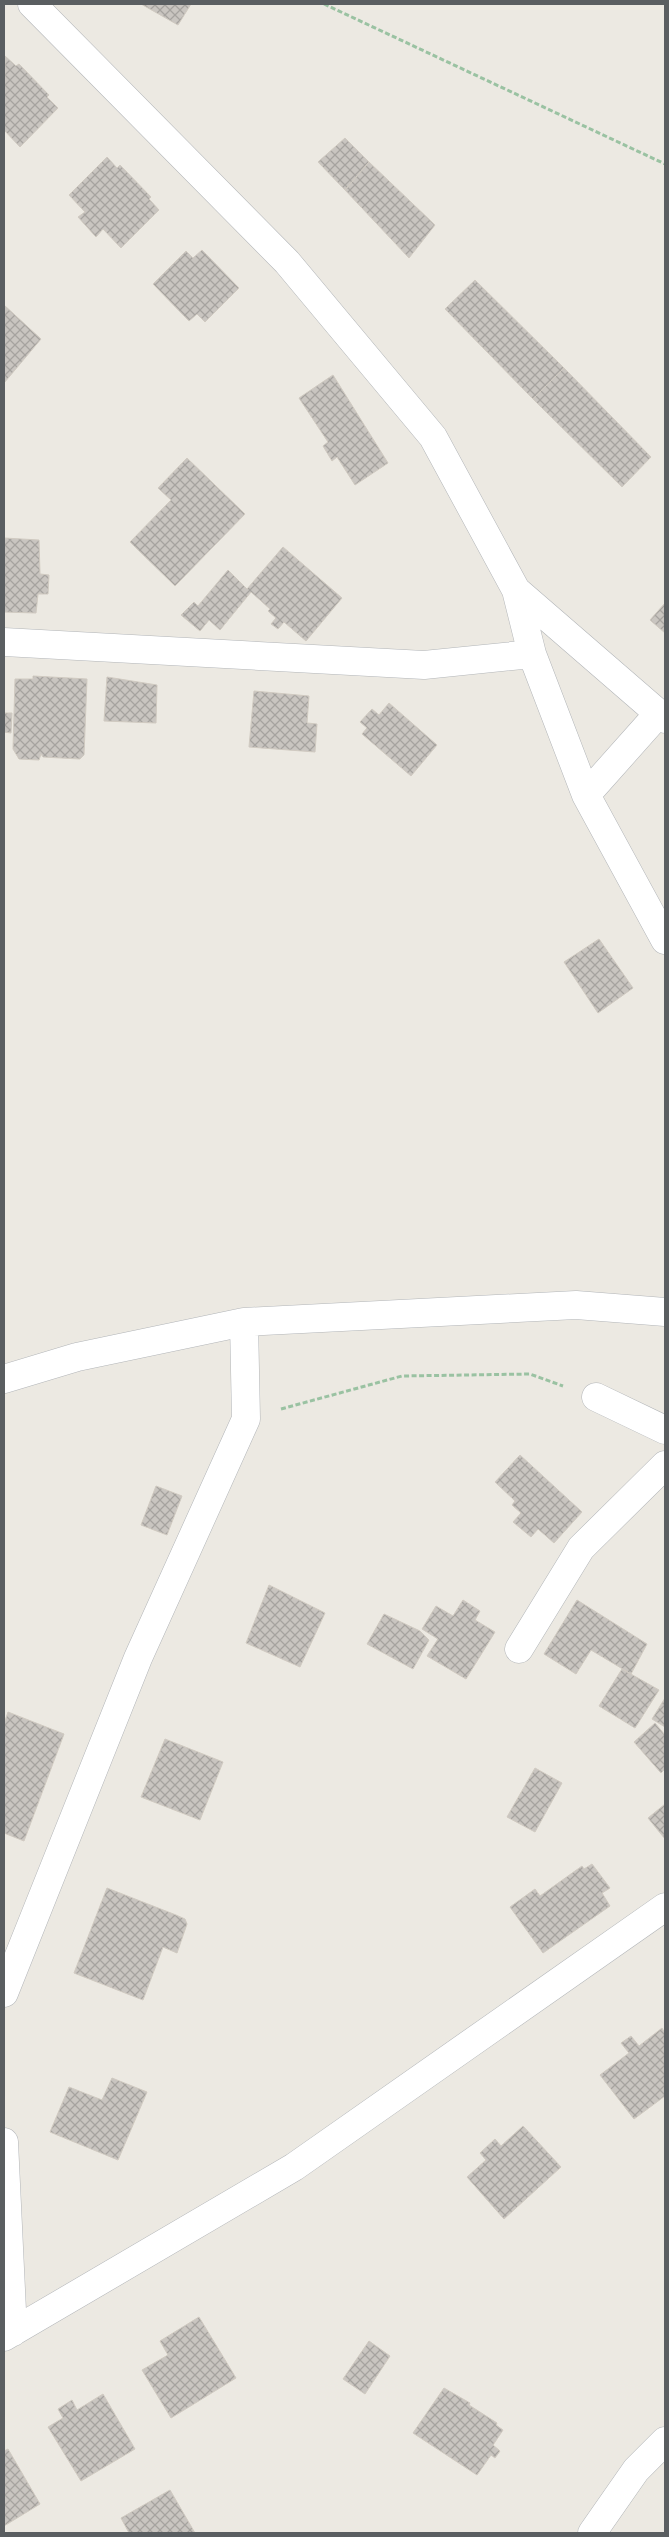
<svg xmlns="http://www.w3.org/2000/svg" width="669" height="2537" font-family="Montserrat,sans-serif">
<defs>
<pattern id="building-cross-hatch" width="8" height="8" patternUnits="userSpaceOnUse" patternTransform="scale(1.25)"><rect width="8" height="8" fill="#c9c5c0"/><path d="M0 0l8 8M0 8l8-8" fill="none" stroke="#a6a39f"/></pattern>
</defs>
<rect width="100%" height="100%" fill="#ece9e2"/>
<!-- building -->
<path fill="url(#building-cross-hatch)" stroke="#d0cac1" d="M141,4H191L178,25Z
M5,56L16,66L19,64L49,95L47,97L58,108L20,147L4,130Z
M345,138L369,162L345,190L318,162Z
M107,157L117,168L120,165L151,197L149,199L159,210L121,248L103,229L96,237L78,217L85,212L69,195Z
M369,162L435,225L409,258L345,190Z
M202,250L239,288L205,322L197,314L189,321L153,284L186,251L193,258Z
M475,280L564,368L533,399L445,309Z
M4,305L41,339L4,383Z
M564,368L651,457L622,487L533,399Z
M333,375L388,463L355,485L337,457L332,461L323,446L328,442L299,398Z
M187,458L245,514L175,586L130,542L171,500L158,488Z
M4,538L39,540L40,574L49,575L48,594H38L36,613L4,612Z
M283,547L342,598L306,641L284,622L278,629L271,624L276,618L268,611L270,609L251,592L220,630L209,620L200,631L181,615L194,602L198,606L228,570L247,589Z
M665,603V633L650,620Z
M33,676L87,679L84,755L80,759L43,757L41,754L39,760L19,759L13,749L15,679H33Z
M107,677L157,685L156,723L104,721Z
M254,691L309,696L307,723L317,724L315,752L249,747Z
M389,703L437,745L411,776L362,734L367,728L360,722L372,709L379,715Z
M4,713H12L11,733L4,732Z
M599,939L633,988L598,1013L564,962Z
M520,1455L582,1512L554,1543L538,1529L531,1537L513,1522L521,1513L512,1505L515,1501L495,1482Z
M156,1486L182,1496L167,1535L141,1525Z
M269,1585L325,1613L300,1667L246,1643Z
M463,1600L480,1611L475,1620L495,1632L466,1679L427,1656L438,1639L422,1629L436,1606L453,1616Z
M577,1600L647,1644L631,1674L591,1650L576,1674L544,1654Z
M384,1614L420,1631L429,1640L413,1669L367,1644Z
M622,1669L659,1690L635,1728L599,1706Z
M665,1698V1727L652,1719Z
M8,1712L64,1734L24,1841L4,1833V1724Z
M655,1723L665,1735V1769L661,1773L634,1742Z
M165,1739L223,1762L200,1820L141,1797Z
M535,1768L562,1783L535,1832L507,1817Z
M665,1804V1839L648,1818Z
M592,1864L610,1888L602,1893L610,1906L543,1953L510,1907L535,1889L540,1896L582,1866L584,1869Z
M107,1888L176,1915L185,1919L187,1924L177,1953L163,1947L143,2000L74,1973Z
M662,2028L665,2033V2096L634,2119L600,2075L629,2053L621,2043L631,2036L639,2046Z
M112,2078L147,2092L118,2160L50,2132L69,2087L102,2100Z
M523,2126L561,2167L504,2219L467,2177L486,2160L480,2153L495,2139L501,2146Z
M199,2317L236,2378L171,2418L142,2370L168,2355L160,2341Z
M369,2341L390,2356L365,2394L343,2379Z
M444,2388L470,2403L469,2405L497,2423L496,2425L503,2430L493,2445L500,2451L495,2458L491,2455L477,2475L413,2433Z
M103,2394L135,2449L81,2481L48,2427L63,2418L58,2409L72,2400L77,2410Z
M8,2449L40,2504L4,2526V2451Z
M170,2490L195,2533H129L121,2518Z"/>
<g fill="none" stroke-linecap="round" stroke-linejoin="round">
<defs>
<path id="minor" d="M32,4L287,262L433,437L516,590L532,654L586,795L665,940
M516,590L665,719
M4,642L424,665L532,654
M586,795L659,713
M4,1379L77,1357L244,1322L576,1305L665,1312
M596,1397L665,1430
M519,1649L581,1548L665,1465
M4,1993L138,1658L246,1419L244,1322
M4,2142L13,2332
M4,2337L294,2167L665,1907
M592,2533L636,2470L665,2441"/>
</defs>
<!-- minor casing -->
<use href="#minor" stroke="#b2b5b8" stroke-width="29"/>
<!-- path -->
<path stroke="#9ac2a2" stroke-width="3" stroke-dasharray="5 2.5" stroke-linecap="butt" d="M324,4L665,164
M281,1409L402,1376L530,1374L563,1386"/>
<!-- minor -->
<use href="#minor" stroke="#fff" stroke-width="28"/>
</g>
<!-- border -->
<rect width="669" height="2537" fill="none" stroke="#5a5e61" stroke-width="10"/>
</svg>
